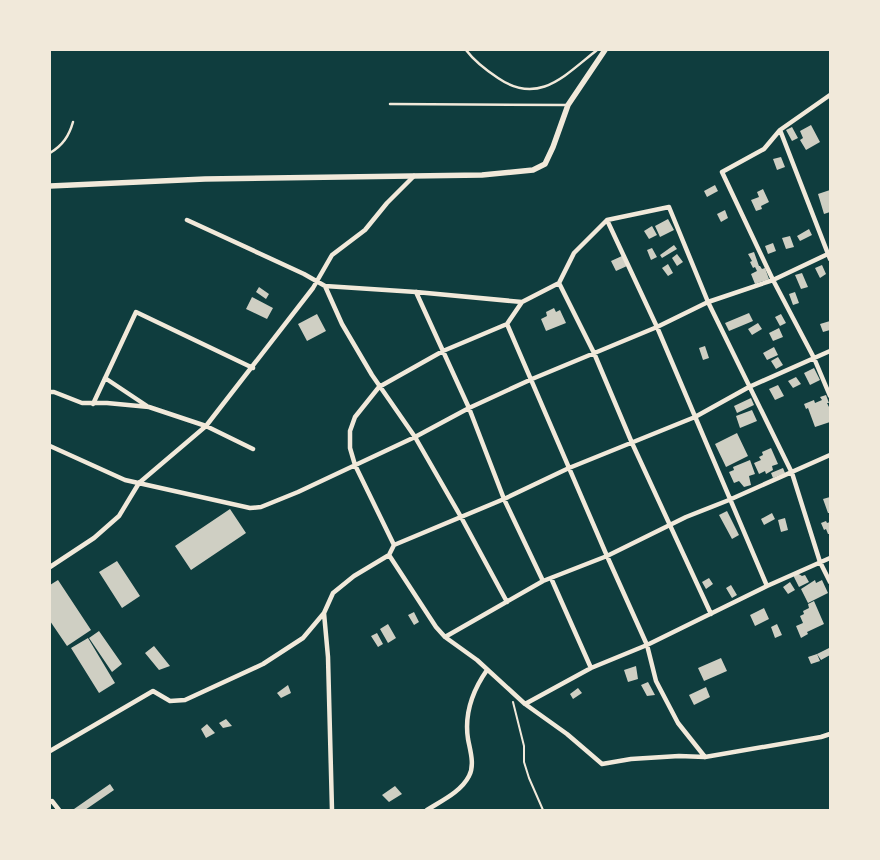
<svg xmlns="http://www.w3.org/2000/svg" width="880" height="860" font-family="Ubuntu,sans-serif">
<rect width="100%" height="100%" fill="#0f3d3e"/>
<!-- building -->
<path fill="#cfcfc3" d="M811,125L820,142L806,150L800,140L803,138L800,131Z
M792,127L798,138L792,141L786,130Z
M781,157L785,167L777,170L773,159Z
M715,185L718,191L707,197L704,191Z
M763,189L769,202L761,206L762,209L756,211L751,200L759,197L757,192Z
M830,190V212L824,214L818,194Z
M725,210L728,218L721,222L717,214Z
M668,219L674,230L660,237L655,226Z
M652,226L657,235L649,239L644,231Z
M809,229L812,235L800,241L797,236Z
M790,236L794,247L786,249L782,238Z
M773,243L776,251L768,254L765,246Z
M674,245L677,249L662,258L660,255Z
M652,248L657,257L651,260L647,250Z
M754,252L759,266H760L762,269L765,268L769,279L755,284L751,274L757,271L755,267L753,268L750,262L752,261L748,254Z
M677,254L683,262L677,266L672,258Z
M622,256L627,266L616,271L611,261Z
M668,264L673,273L668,276L662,268Z
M822,265L826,274L820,278L815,268Z
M802,273L808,287L801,289L795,275Z
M259,287L269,294L266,299L256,292Z
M795,292L799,303L793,305L789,294Z
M252,297L273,308L267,319L246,309Z
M554,308L556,312L560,310L566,323L546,331L541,319L547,316L546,312Z
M749,313L753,321L729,331L725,323Z
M317,314L326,331L307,341L298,324Z
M781,314L786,323L780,326L775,317Z
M830,321V330L823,332L820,324Z
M758,323L762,329L752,335L748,329Z
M779,328L783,337L773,341L769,333Z
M705,346L709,358L703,360L699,348Z
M774,347L778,355L767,360L763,353Z
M778,357L783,365L776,369L771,361Z
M814,368L820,380L810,385L804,373Z
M796,377L801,384L793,388L788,381Z
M778,385L784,396L775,400L769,389Z
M826,395L829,403H827L830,409L829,414L830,422L815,427L808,408L806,409L804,404L814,400L815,403L822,400L820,397Z
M751,398L754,405L737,413L734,406Z
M752,410L757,421L740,428L736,416Z
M737,433L748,456L726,467L715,444Z
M771,448L778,464L772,466L773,470L766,474L765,471L759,474L754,463L761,460L759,457L763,455L762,452Z
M750,460L755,474L749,476L751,485L744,487L739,481L734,483L729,472L734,470L733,467Z
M783,468L785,473L773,478L771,473Z
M830,497V513H828L823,499Z
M230,509L246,533L191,570L175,546Z
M727,511L739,535L732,539L719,515Z
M772,513L775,519L764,525L761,519Z
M785,518L788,530L781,532L778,520Z
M826,521L827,523L830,522V534H828L826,529L824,530L821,523Z
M117,561L140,596L122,608L99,572Z
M797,573L802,576L805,575L809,582L799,587L793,575Z
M709,578L713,584L706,589L702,582Z
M58,580L91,630L67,646L50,621V585Z
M815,580L816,583L822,580L828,593L808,603L801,589Z
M790,582L795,590L788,594L783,587Z
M731,585L737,595L732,598L726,588Z
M814,601L824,624L807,632L808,634L801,638L796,626L803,623L800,616L804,614L803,611L809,608L808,604Z
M764,608L769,619L755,626L750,615Z
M414,612L419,622L414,625L408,615Z
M388,624L396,638L388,643L380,629Z
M777,624L782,635L775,638L771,627Z
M99,631L122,664L112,672L89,638Z
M377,633L383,644L378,647L371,636Z
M88,638L115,683L99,693L71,648Z
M154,646L170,666L159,670L145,653Z
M829,648L830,655L821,660L817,654Z
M817,654L820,661L811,664L808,657Z
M721,658L727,671L704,681L698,668Z
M636,666L638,679L628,682L624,670Z
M648,682L655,695L647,696L641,685Z
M288,685L291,693L281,698L277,693Z
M706,687L710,697L694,705L689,695Z
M578,688L582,693L573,699L570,694Z
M226,719L232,726L223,728L219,723Z
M207,724L215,733L206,738L201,729Z
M110,784L114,790L85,810H74V809Z
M395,786L402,794L389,802L382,795Z"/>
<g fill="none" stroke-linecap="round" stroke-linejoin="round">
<!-- path -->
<path stroke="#f1e9da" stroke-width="2" d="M513,702L524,746V762L529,778L543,810"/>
<!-- service -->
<path stroke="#f1e9da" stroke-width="2.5" d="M466,50C475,62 486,70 498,78C539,106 565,75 597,50
M390,104L566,105
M50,153C63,145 69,136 73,122"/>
<!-- minor -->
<path stroke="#f1e9da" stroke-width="4.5" d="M830,95L780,130L764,149L722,172L773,280L814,358L830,396
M780,130L830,259
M187,220L304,274L325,286L342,324L372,375L415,437L461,517L507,602
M607,220L657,327L767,586
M559,283L594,353L632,443L711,614
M325,286L416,292L522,302L559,283L574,253L607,220L669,207L708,302L792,473L820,562L830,582
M416,292L469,408L504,499L543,581
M522,302L507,324L607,556L647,645L656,681L678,723L705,757
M507,324L443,351L379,387L355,417L350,431V448L355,465L394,545L389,555L436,627L445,637L477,660L525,704L567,734L602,764L631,759L679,756L705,757L821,737L830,734
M105,378L147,406
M50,392H54L82,403H107L149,407L206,426L253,449
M93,404L136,312L253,368
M50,446L125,480L250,508L261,507L298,492L415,437L469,408L532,379L657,327L708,302L773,280L830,253
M394,545L504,499L569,468L695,417L749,387L830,351
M50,567L94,538L119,516L139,483L206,426L313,288L332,255L365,230L387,203L414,176
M551,578L591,668
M324,613L328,657L332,810
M445,637L543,581L607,556L686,517L729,500L830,455
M525,704L591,668L647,645L767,586L830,558
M50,751L153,691L170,701L185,700L263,664L303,638L324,613L333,593L354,576L389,555
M50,802L52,801L59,810
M427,810C441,801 461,792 469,776C475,765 470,750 468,739C464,713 473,690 487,670"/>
<!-- tertiary -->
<path stroke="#f1e9da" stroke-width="5.5" d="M50,186L205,179L482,175L533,170L545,164L553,147L568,105L605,50"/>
</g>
<!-- border -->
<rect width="880" height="860" fill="none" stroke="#f1e9da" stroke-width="102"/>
</svg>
